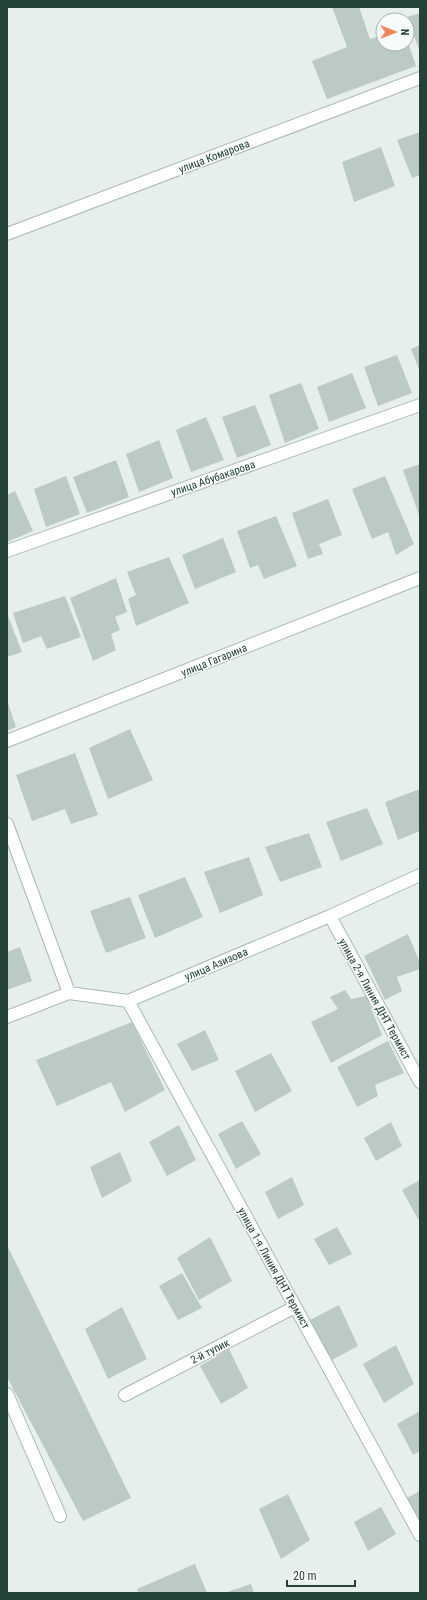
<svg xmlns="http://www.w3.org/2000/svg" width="427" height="1600" font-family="'Roboto Condensed',sans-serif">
<rect width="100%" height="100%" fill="#e6efeb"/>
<!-- building -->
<path fill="#bbcac4" d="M332,7H359L370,39L383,35V44H407V39L416,66L327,99L312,61L347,47Z
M420,13V52L407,17Z
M420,132V175L412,178L397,140Z
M381,147L395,186L354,202L342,162Z
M420,345V372L411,349Z
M397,355L412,393L378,406L364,367Z
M352,373L366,408L329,422L317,387Z
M301,383L319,429L285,443L269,395Z
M255,405L271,445L237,458L222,417Z
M206,417L224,460L191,472L176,430Z
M159,440L173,478L139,492L126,454Z
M116,460L129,497L87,513L73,477Z
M420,464V514L419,515L403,470Z
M66,476L80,514L46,527L34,489Z
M385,476L414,544L396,555L388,532L372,539L352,489Z
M15,491L33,531L7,542V495Z
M328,499L342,535L319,544L323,554L308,559L292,513Z
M276,516L297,566L264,579L258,565L250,568L237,531Z
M223,538L236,572L195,589L182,555Z
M169,557L189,603L136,626L128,599L136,595L127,572Z
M116,578L127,612L115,617L120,630L111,634L116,650L93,661L70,598Z
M65,596L81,637L47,649L41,636L23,643L13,613Z
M7,616H8L22,652L7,657Z
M7,700L16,727L7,731Z
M130,729L153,780L108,799L89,748Z
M75,753L98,815L71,824L65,809L32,821L16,775Z
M420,789V831L398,840L385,802Z
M367,808L383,844L341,861L326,822Z
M309,833L322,867L280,882L265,847Z
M249,857L263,895L220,913L204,872Z
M185,877L203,917L155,938L138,895Z
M130,897L146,938L106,953L90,911Z
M408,934L420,963V969L397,977L402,991L385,1000L364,956Z
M20,947L32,981L7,990V952Z
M345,990L351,999L366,996L382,1035L331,1063L311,1022L338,1009L330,997Z
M132,1022L165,1090L125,1112L111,1082L57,1106L36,1060Z
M205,1030L219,1060L192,1071L177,1044Z
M388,1041L404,1073L375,1085L378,1096L357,1107L337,1067Z
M271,1053L292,1091L255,1112L235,1071Z
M242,1121L261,1154L236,1169L218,1134Z
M391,1122L402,1146L376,1161L364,1138Z
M179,1125L196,1160L167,1176L149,1142Z
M120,1152L132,1181L102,1198L90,1167Z
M292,1177L304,1205L278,1219L265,1192Z
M420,1180V1218L418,1219L402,1190Z
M337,1227L352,1254L329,1265L314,1239Z
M210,1237L232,1281L199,1300L177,1258Z
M7,1245L131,1498L83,1521L7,1377Z
M182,1273L202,1308L178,1320L159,1286Z
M339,1305L358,1346L330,1361L310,1320Z
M122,1307L147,1359L108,1379L85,1329Z
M396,1345L414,1384L384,1403L363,1364Z
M229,1349L248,1388L221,1404L200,1366Z
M420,1411V1451L413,1455L397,1424Z
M420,1491V1522L407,1498Z
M288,1494L310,1540L281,1559L259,1509Z
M381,1507L396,1534L368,1551L354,1522Z
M195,1564L207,1593H139L137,1589Z
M251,1584L254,1593H224Z"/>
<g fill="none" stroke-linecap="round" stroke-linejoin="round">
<defs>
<path id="minor" d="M7,234L420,78
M7,551L420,405
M7,741L420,578
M7,824L69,993
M330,916L420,1082
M128,1001L420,1535
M7,1017L69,993L128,1001L330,916L420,875
M7,1394L60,1516
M125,1395L295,1307"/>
</defs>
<!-- minor casing -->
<use href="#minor" stroke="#a8b8b2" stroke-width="14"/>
<!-- minor -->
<use href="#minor" stroke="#fff" stroke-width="12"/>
</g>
<g text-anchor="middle" stroke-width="3" stroke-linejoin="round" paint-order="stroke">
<!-- street labels -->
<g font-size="11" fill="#24423a" stroke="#f7fbf9">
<text transform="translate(214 156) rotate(-21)" y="4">улица Комарова</text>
<text transform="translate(213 478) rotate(-19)" y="4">улица Абубакарова</text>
<text transform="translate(214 660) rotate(-22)" y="4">улица Гагарина</text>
<text transform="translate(216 964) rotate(-23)" y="4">улица Азизова</text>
<text transform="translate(375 999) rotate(61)" y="4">улица 2-я Линия ДНТ Термист</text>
<text transform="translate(274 1268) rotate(61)" y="4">улица 1-я Линия ДНТ Термист</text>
<text transform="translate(210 1351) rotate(-27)" y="4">2-й тупик</text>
</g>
</g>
<!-- border -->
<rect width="427" height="1600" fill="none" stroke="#24423a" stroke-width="16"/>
<!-- north arrow -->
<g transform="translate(395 32) rotate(90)"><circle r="19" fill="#f7fbf9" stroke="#a3b1ad"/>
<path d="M0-3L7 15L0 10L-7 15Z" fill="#f4845f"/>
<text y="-6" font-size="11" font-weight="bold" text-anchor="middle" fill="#24423a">N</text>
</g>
<!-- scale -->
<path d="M287 1580v6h68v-6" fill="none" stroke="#24423a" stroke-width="2"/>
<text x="293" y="1580" font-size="12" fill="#24423a" stroke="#f7fbf9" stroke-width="3" paint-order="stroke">20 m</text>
</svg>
